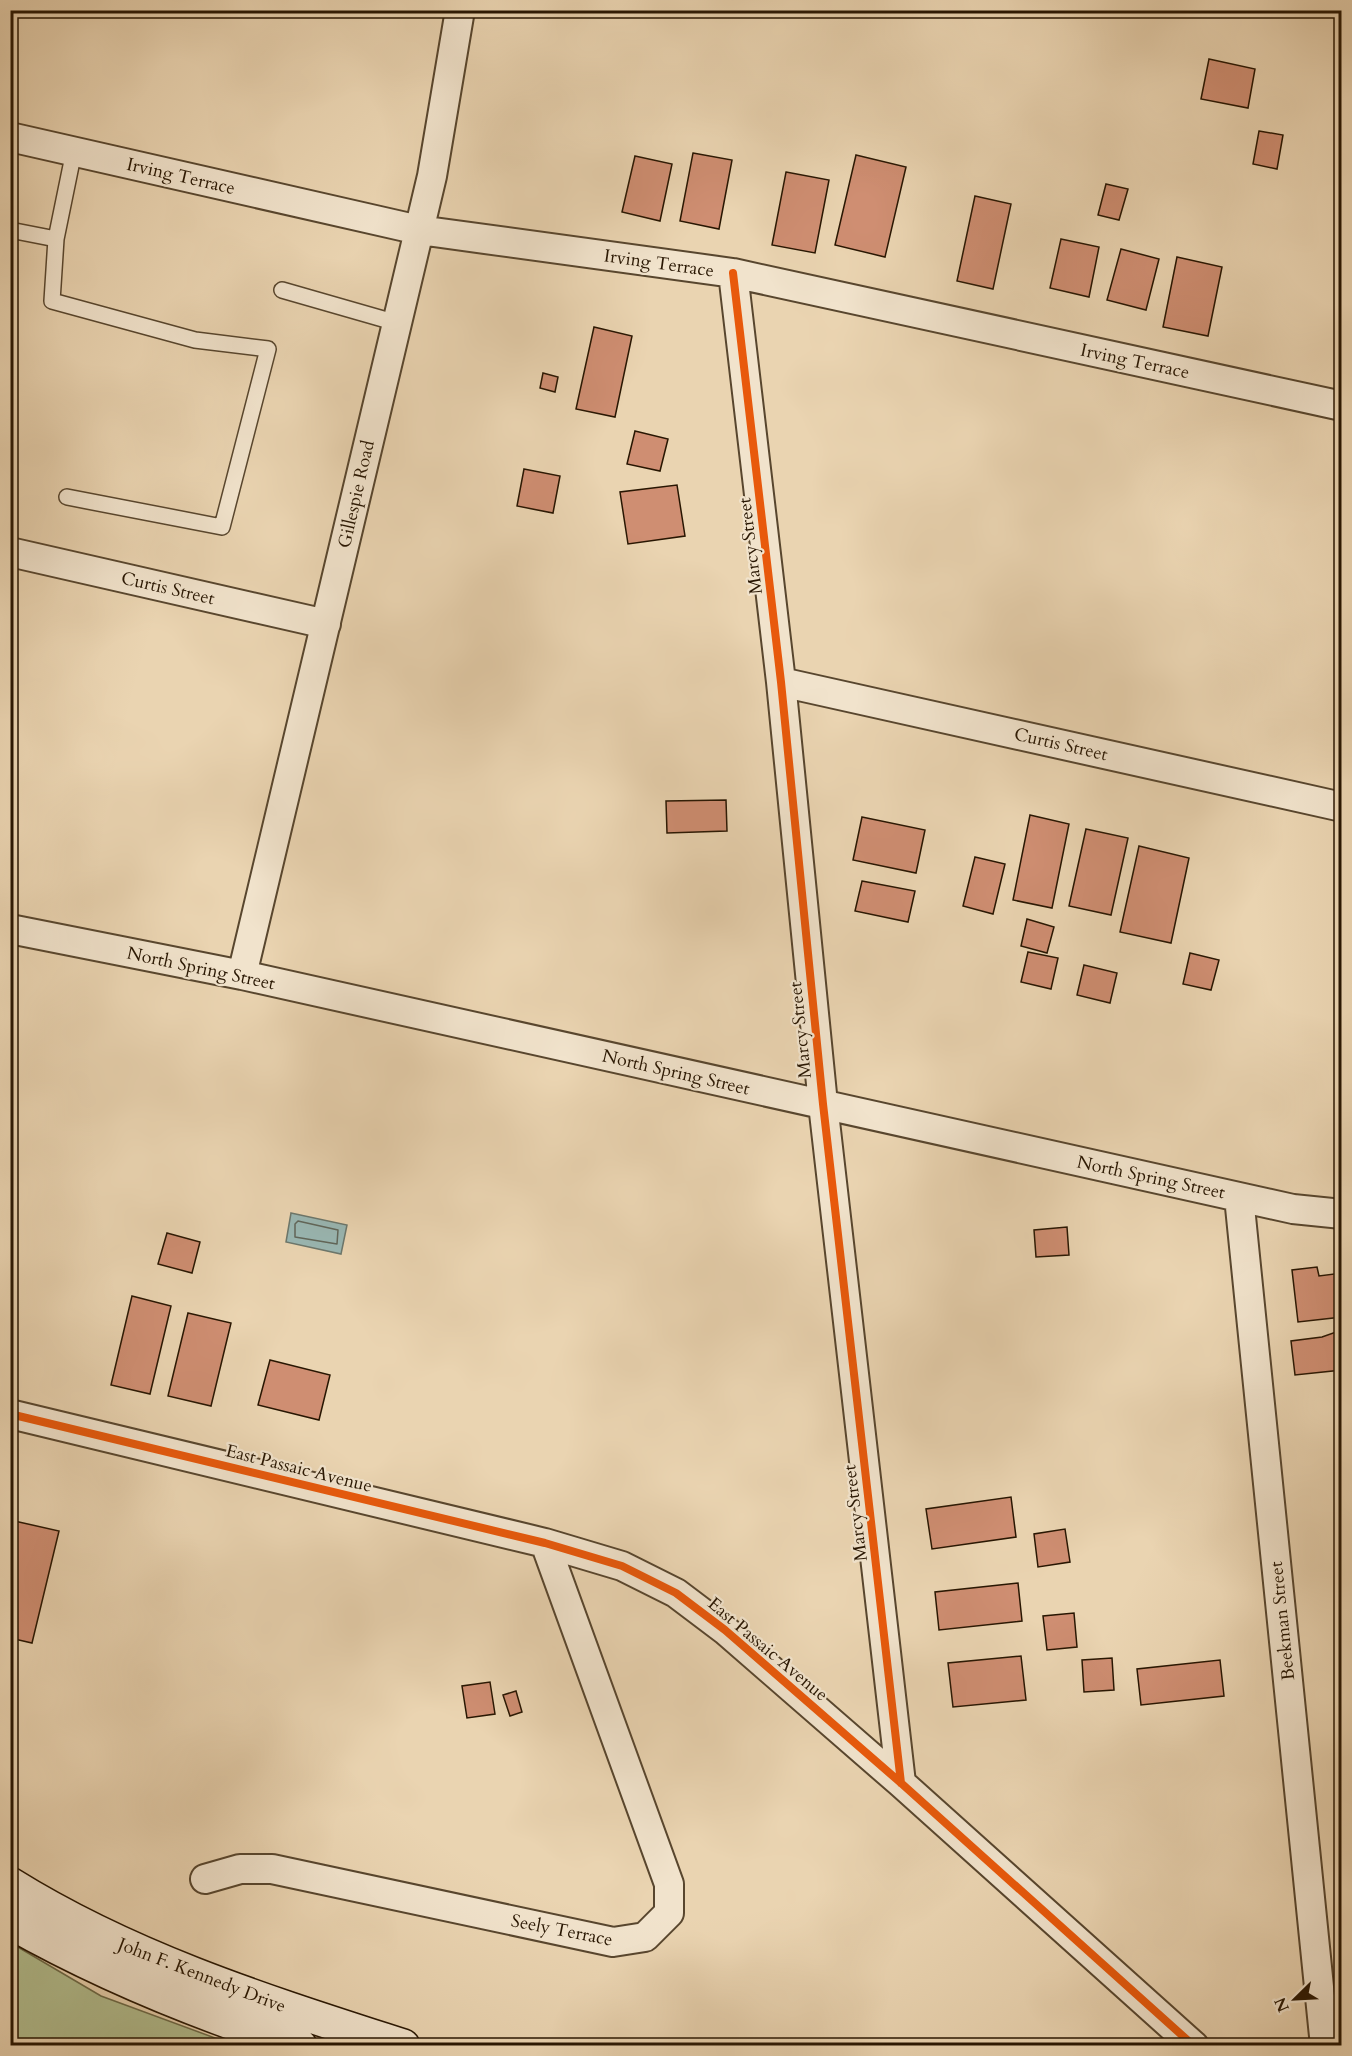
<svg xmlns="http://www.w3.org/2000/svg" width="1352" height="2056" font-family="Cardo,serif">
<rect width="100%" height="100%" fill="#ead4b1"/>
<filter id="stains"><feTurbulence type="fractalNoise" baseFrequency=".00333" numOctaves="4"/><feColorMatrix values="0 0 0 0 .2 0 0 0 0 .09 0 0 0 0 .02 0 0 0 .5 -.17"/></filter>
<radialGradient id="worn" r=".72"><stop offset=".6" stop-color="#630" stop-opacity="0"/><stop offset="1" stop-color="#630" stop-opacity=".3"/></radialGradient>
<!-- green -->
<path fill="#b2be8f" stroke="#6d6a48" stroke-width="1.5" d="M11,1943L101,1996L234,2045H11Z"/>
<!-- water -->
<path fill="#99b7b3" stroke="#6c776c" stroke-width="1.5" d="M291,1213L347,1225L341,1254L286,1242Z"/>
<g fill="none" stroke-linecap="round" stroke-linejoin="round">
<!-- shore -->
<path stroke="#60665a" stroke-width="1.5" d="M298,1221L338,1230L337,1244L295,1237V1224Z"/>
</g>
<!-- building -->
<path fill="#cf8e72" stroke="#281602" stroke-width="1.5" d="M1209,59L1255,69L1248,108L1201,99Z
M1259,131L1283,135L1277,169L1253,164Z
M693,153L732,160L719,229L680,221Z
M856,155L906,167L885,257L835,245Z
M635,156L672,164L660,221L622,212Z
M786,172L829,180L815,253L772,245Z
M1106,184L1128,189L1119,220L1098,215Z
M975,196L1011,204L993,289L957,281Z
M1061,239L1099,247L1089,297L1050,288Z
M1121,249L1159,259L1146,310L1107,300Z
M1177,257L1222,267L1208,336L1163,327Z
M594,327L632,336L615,417L576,409Z
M543,373L558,377L555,392L540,388Z
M635,431L668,439L660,471L627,464Z
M524,469L560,476L553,513L517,506Z
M677,485L685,536L628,544L620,492Z
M726,800L727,831L667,833L666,801Z
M1030,815L1069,824L1052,908L1013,900Z
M862,817L925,830L916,873L853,860Z
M1086,829L1128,838L1111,915L1069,906Z
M1139,846L1189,858L1171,943L1120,932Z
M975,857L1005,864L993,914L963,906Z
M862,881L915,891L908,922L855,911Z
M1027,919L1054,927L1047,953L1021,946Z
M1028,952L1058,958L1051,989L1021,982Z
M1190,953L1219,960L1211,990L1183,984Z
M1084,965L1117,973L1110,1003L1077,995Z
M1067,1227L1069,1255L1036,1257L1034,1230Z
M167,1233L200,1242L192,1273L158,1264Z
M1317,1267L1319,1276L1342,1273V1317L1298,1322L1292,1270Z
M132,1296L171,1306L150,1394L111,1385Z
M188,1313L231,1323L211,1406L168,1396Z
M1336,1332L1342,1335V1370L1295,1375L1291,1341L1322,1337Z
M270,1360L330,1375L319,1420L258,1405Z
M1011,1497L1016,1537L932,1549L926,1509Z
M10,1520L59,1531L32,1643L10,1638Z
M1065,1529L1070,1562L1038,1567L1034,1534Z
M1018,1583L1022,1621L939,1630L935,1592Z
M1074,1613L1077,1647L1047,1650L1043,1616Z
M1021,1656L1026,1700L953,1707L948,1663Z
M1112,1658L1114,1690L1084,1692L1082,1660Z
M1220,1660L1224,1696L1141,1705L1137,1669Z
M490,1682L495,1714L467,1718L462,1686Z
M516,1691L522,1712L510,1716L503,1695Z"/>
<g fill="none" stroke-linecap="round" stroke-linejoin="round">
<defs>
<path id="service" d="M10,230L56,239L74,151
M56,239L52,301L195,340L268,349L222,527L67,497
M282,290L397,323"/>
<path id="minor" d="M10,137L419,230L733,273L1342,406
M733,273L781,682L823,1104L901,1783
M10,552L326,624
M781,682L1342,807
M10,929L242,975L1293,1209L1342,1214
M242,975L432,176L460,10
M1239,1197L1325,2046
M10,1414L545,1543L622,1566L676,1593L725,1630L901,1783L1194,2046
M205,1879L240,1869H272L613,1942L645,1937L669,1913V1884L545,1543"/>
<path id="secondary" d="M10,1884C132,1960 267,2002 403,2046
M10,1922C102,1974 200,2014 300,2046"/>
</defs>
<!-- service casing -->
<use href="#service" stroke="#58462e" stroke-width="18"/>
<!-- minor casing -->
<use href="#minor" stroke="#58462e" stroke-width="32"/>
<!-- secondary casing -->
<use href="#secondary" stroke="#281602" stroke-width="36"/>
<!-- service -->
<use href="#service" stroke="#f1e3cc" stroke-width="15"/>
<!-- minor -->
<use href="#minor" stroke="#f1e3cc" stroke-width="28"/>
<!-- secondary -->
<use href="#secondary" stroke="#f1e3cc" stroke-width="33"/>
<defs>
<path id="cycleway" d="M733,273L781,682L823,1104L901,1783
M10,1414L545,1543L622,1566L676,1593L725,1630L901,1783L1194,2046"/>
</defs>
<!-- cycleway casing -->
<use href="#cycleway" stroke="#f1e3cc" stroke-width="11"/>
<!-- cycleway -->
<use href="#cycleway" stroke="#e8590c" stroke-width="8"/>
</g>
<g text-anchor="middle" stroke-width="4.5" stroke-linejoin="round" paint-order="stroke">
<!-- street labels -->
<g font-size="18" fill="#281602" stroke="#f1e3cc">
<text transform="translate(181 176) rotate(13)" y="6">Irving Terrace</text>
<text transform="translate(659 263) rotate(8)" y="6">Irving Terrace</text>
<text transform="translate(1135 361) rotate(12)" y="6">Irving Terrace</text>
<text transform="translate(356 494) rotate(-77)" y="6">Gillespie Road</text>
<text transform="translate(750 546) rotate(-97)" y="6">Marcy Street</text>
<text transform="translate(168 588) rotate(13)" y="6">Curtis Street</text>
<text transform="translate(1061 744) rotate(13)" y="6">Curtis Street</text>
<text transform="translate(201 968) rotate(12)" y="6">North Spring Street</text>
<text transform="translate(800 1030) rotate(-96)" y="6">Marcy Street</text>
<text transform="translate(676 1072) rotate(13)" y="6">North Spring Street</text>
<text transform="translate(1151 1177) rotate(12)" y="6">North Spring Street</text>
<text transform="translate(299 1468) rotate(14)" y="6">East Passaic Avenue</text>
<text transform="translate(855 1513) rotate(-97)" y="6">Marcy Street</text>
<text transform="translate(1282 1621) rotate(-96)" y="6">Beekman Street</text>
<text transform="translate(768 1649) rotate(40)" y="6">East Passaic Avenue</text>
<text transform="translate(562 1930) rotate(11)" y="6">Seely Terrace</text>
<text transform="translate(202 1975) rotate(21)" y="6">John F. Kennedy Drive</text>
</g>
</g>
<!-- margin -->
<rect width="1352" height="2056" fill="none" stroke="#ead4b1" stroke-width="36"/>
<rect x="12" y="12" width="1328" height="2032" fill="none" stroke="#281602" stroke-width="3"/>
<rect x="18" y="18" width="1316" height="2020" fill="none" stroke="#281602" stroke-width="1.5"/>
<!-- north arrow -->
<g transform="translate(1295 1999) rotate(246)" stroke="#f1e3cc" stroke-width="4.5" paint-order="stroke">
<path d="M0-4.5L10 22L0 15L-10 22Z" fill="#281602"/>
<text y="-9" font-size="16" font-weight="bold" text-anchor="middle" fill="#281602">N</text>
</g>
<rect width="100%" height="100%" filter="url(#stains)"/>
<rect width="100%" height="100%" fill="url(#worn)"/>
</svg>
